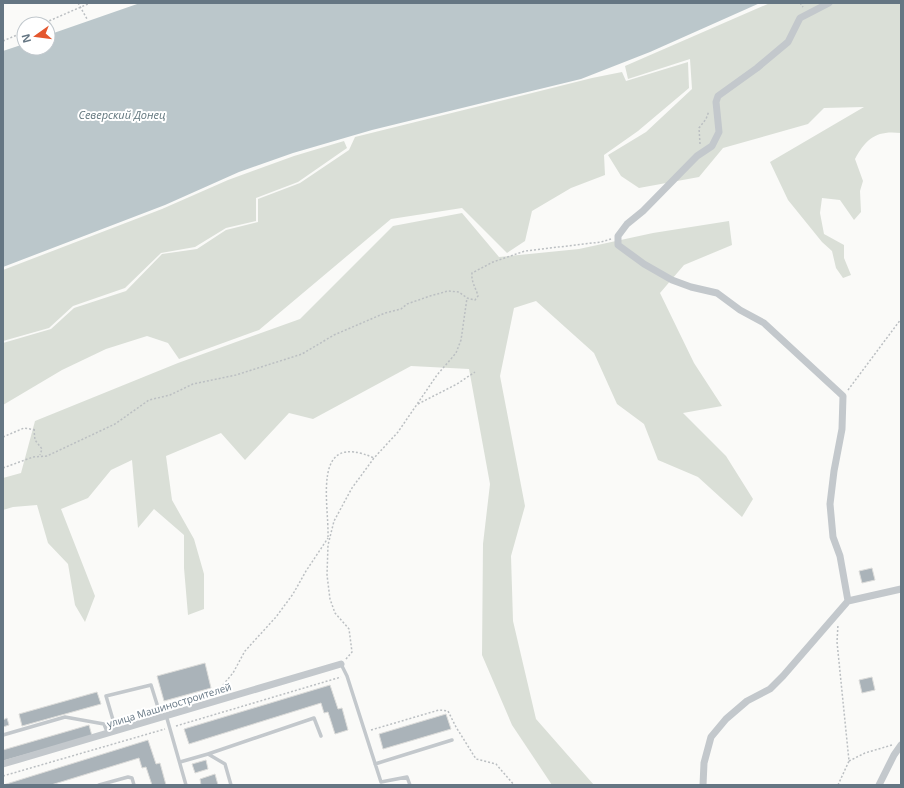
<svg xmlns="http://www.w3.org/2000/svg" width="904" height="788" font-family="'Open Sans',sans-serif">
<rect width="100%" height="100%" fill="#fafaf8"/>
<!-- green -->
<path fill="#dadfd7" d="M770,3H901V133C877,130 866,138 855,159L863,181L860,191L861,212L854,220L840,200L822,198L820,213L824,234L844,245V258L851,275L843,278L836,268L832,251L822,242L788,200L770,162L864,107L824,108L808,124L723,148L699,177L639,188L621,176L608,155L646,132L692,89L690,59L628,79L625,66Z
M688,62L689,88L638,131L604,155L605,175L571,188L532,211L525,241L507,253L462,208L391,219L259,330L179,359L168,343L147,336L106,349L62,370L3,405V343L51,329L74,308L126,291L162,254L197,249L226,230L258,222V199L300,183L349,150L355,137L592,78L622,72L626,81Z
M344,141L347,148L298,182L256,198V221L226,228L195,247L161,253L125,288L73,306L49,328L3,341V270L162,209L228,180L294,156Z
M462,213L499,257L579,249L653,233L729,221L732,245L684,265L660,293L694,363L722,406L683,413L726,456L753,499L742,517L698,477L658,460L644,424L617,404L594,353L536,301L514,308L500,376L525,506L511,556L513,621L536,719L594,785H552L512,725L482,655L483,544L490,484L469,369L411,366L313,419L289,413L245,460L221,433L166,456L172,500L194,539L204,574V609L188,615L184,568V535L154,509L138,528L132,460L111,470L88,498L61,509L95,596L85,622L75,605L68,564L48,543L37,505L13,507L3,510V478L21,473L35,421L178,363L300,319L393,226Z"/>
<!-- water -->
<path fill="#bbc7cb" d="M140,3H760L650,52L581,79L372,130L293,153L239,172L165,205L3,267V51L24,44V48H48V35Z"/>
<!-- building -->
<path fill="#aab3b9" stroke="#dcdcda" d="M872,568L875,580L862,583L859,571Z
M205,663L211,688L164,701L157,676Z
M872,677L875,690L862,693L859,680Z
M330,685L338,709L342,708L348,730L335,734L328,712L324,713L321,703L189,744L184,729Z
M97,692L101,704L22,726L19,714Z
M446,714L451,729L383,749L379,734Z
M7,718L9,725L3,727V720Z
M89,725L92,736L3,761V750Z
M148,740L156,764L160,763L166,785H152L146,767L142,768L139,758L51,785H3Z
M206,760L208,769L195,773L192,764Z
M215,774L218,785H201L200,779Z"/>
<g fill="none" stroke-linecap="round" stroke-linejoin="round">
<!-- path -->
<path stroke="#bbbfc2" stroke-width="1.5" stroke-dasharray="2 2" stroke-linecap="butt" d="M78,3L87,19
M800,3L803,7
M42,24L90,3
M3,41L24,32
M700,144L699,128L706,119L709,111
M848,390L901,319
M418,404L457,384L475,372
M3,437L24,428L36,430H34L35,440L42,449L40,455
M3,468L33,457L47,456L115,424L149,400L170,395L193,384L236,375L302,354L334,335L385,313L401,309L407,304L430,296L448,291L459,292L467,298L475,300L478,296C476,288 471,282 472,273L493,262L525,251L601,242L611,239
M328,537C329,502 311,430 374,458
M346,659L352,652L349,629L335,613L330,599L327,575L328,545L334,521L352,488L374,458L398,432L437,375L456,353L461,340L467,298
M210,694L222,686L233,673L245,651L276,617L293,594L306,571L328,538
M176,726L341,677
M371,730L439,710L448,711L456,727L476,759L496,764L514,785
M849,761L865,753L892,745
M3,776L165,729
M838,785L849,761L837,642L838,624"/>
<!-- service -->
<path stroke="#c3c8cc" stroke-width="3.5" d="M341,664L347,676L381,782L407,777L410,785
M166,715L186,785
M116,730L106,696L151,685L161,717
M3,735L65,717L104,724L108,734
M208,754L314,718L321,736
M180,762L208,754L225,764L231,785
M375,764L452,740
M99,785L128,777L132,778L134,785"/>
<!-- minor -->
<path stroke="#c3c8cc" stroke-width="7" d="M848,601L901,589
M3,764L341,664
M703,785L704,763L711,737L726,719L747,701L770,689L783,676L848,601L840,556L833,537L830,504L834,471L842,429L843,396L764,323L740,310L717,293L691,287L672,280L644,264L618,245V236L627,224L643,211L697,156L712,146L719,132L716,102L718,96L757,68L788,42L800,18L829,3
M879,785L894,755L901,745"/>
</g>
<g text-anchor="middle" stroke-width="4" stroke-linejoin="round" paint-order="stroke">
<!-- street labels -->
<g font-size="10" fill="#657683" stroke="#fff">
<text transform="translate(169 705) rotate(-17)" y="4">улица Машиностроителей</text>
</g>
<!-- water labels -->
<g font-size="11" font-style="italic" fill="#60757c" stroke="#fff">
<text x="122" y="119">Северский Донец</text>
</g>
</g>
<!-- border -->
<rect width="904" height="788" fill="none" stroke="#657683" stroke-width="8"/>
<!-- north arrow -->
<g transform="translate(36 36) rotate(256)"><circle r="19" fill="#ffffff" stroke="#c1c8cd"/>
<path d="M0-3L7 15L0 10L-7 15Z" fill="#e4572e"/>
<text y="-6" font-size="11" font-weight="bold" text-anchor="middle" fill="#657683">N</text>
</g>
</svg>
